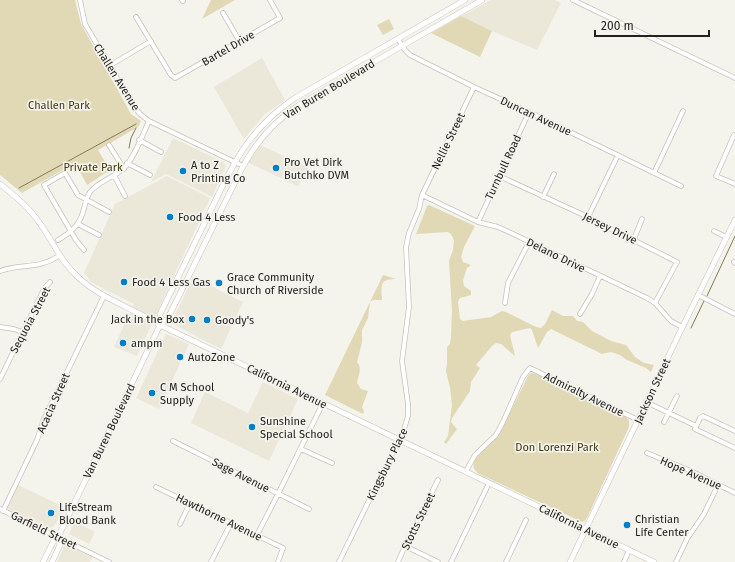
<svg xmlns="http://www.w3.org/2000/svg" width="735" height="562" font-family="'Fira Sans',sans-serif">
<rect width="100%" height="100%" fill="#f4f3ec"/>
<!-- built -->
<path fill="#ebe8da" d="M491,0H555L561,3L537,50L492,31L461,16Z
M262,58L285,100L264,115L244,139L214,87Z
M173,138L223,162L226,166L212,197L166,174L151,182Z
M260,145L308,167L298,186L247,162Z
M167,176L210,198L137,356L114,347L134,304L91,282L84,273L115,204Z
M193,277L243,302L221,349L171,323Z
M166,334L189,344L159,409L136,398Z
M263,382L298,399L269,461L191,423L205,392L248,413Z
M18,485L66,508L54,526L50,528H46L7,509Z
M74,522L95,532L89,544L69,534Z
M65,544L93,557L90,562H57Z"/>
<!-- green -->
<path fill="#e1d8b6" d="M0,0H75L81,24L131,114L141,121L138,127L98,150L110,170L87,185L75,163L22,193L0,175Z
M211,0H235L202,19Z
M461,16L492,31L480,57L431,33Z
M389,19L394,29L383,35L377,25Z
M429,205L475,226L464,247L461,257L463,262L471,265L467,268L463,280L464,286L471,291V295L460,298L458,302L460,319L463,321L491,317L502,311L506,312L536,327L541,328L545,324L552,310L563,316H573L577,321L583,322L592,331L611,341L626,345L635,357L644,363L654,365L651,372L646,368L627,360L620,355L611,352L602,354L551,329L547,332L538,348L532,330L530,328L512,332L510,335L515,356L501,344L496,343L492,346L476,365L480,368L471,382L470,391L452,418L451,422L457,429L446,444L444,442L448,436L452,405L450,388L446,371L447,364V347L450,344L451,337L452,311L449,261L453,250L454,240L451,234L448,232L416,234L427,206Z
M383,275L396,279C394,279 390,279 387,280C379,282 382,294 382,300H373L370,302L368,318L362,330V342L357,362C363,369 358,376 357,383L361,389L368,391L362,407L364,412L363,414L325,395Z
M531,373L537,374L625,416L629,421V427L587,518L585,521L582,522L490,479C486,477 479,475 476,471C465,461 494,442 499,435L528,376Z"/>
<g fill="none" stroke-linecap="round" stroke-linejoin="round">
<!-- stream -->
<path stroke="#857b57" stroke-width="1" d="M129,148L131,138L136,128
M19,188L136,124
M707,296L735,236
M691,328L704,301"/>
<defs>
<path id="minor" d="M80,0L85,24L133,105L140,114L149,121L243,166
M182,0L183,1
M573,0L735,78
M223,13L240,42
M136,17L171,75L175,78L280,18L270,0
M398,39L405,50L410,55L474,87L529,112L681,186
M109,66L151,41
M734,135L716,176L735,184
M139,140L161,152
M109,145L124,169
M127,163L150,175
M654,173L683,111
M114,175L125,196
M499,176L588,217L677,262L655,303
M422,195L478,222L498,227L509,232L647,298L655,303L671,321L682,327
M543,197L554,174
M588,217L618,155
M478,222L529,112
M78,224L99,235
M714,231L726,237
M634,239L642,219
M58,240C70,233 79,226 83,212C85,205 86,198 90,192C99,181 113,178 123,169C133,161 143,134 149,121
M84,250L76,240L44,185L65,173L78,195L109,212
M734,262L735,263
M0,271C22,263 37,270 59,256
M698,295L735,314
M505,303L508,283L529,242
M580,314L592,294L600,276
M0,327L14,329L22,332
M0,379L44,289L50,282
M646,402L696,426
M664,422L677,396
M735,431L703,416L700,418L695,429L735,448
M173,441L309,509
M301,449L332,463
M647,453L691,471L735,493
M466,471L475,455L496,435L503,422L523,377L530,368L638,420
M156,487L283,548L278,562
M0,509L109,562
M3,511L37,440L44,419L104,296
M180,524L190,503
M257,535L278,494L323,403
M405,546L438,562
M211,562L231,523
M339,562L404,429L408,416V404L402,361L409,307L406,247L409,233L419,209L422,195L474,87
M398,562L405,546L438,480
M451,562L489,483
M506,562L526,520
M624,562L629,550
M676,562L687,539L704,514L718,485"/>
<path id="major" d="M0,184C15,196 30,208 41,225C54,243 61,262 78,277C101,299 133,308 160,325L654,562
M160,325V314C176,282 191,250 207,218C231,168 246,131 295,98L465,0
M43,562L53,542L58,537L160,325L168,318L240,172C254,144 273,122 299,105L482,0
M52,562L60,545L58,537
M570,562L680,332L735,220"/>
</defs>
<!-- minor casing -->
<use href="#minor" stroke="#c5c3bd" stroke-width="5.5"/>
<!-- major casing -->
<use href="#major" stroke="#c5c3bd" stroke-width="6"/>
<!-- minor -->
<use href="#minor" stroke="#fff" stroke-width="4"/>
<!-- major -->
<use href="#major" stroke="#fff" stroke-width="5"/>
</g>
<!-- markers -->
<g fill="#007fc7" stroke="#f4f3ec" stroke-width="1.5">
<circle cx="276" cy="168" r="4"/>
<circle cx="183" cy="171" r="4"/>
<circle cx="170" cy="217" r="4"/>
<circle cx="124" cy="282" r="4"/>
<circle cx="219" cy="283" r="4"/>
<circle cx="192" cy="319" r="4"/>
<circle cx="207" cy="320" r="4"/>
<circle cx="123" cy="343" r="4"/>
<circle cx="180" cy="357" r="4"/>
<circle cx="152" cy="393" r="4"/>
<circle cx="252" cy="427" r="4"/>
<circle cx="51" cy="513" r="4"/>
<circle cx="627" cy="525" r="4"/>
</g>
<g text-anchor="middle" stroke-width="3.5" stroke-linejoin="round" paint-order="stroke">
<!-- street labels -->
<g font-size="11" fill="#222220" stroke="#f4f3ec">
<text transform="translate(228 48) rotate(-30)" y="4">Bartel Drive</text>
<text transform="translate(117 77) rotate(58)" y="4">Challen Avenue</text>
<text transform="translate(329 89) rotate(-31)" y="4">Van Buren Boulevard</text>
<text transform="translate(536 116) rotate(25)" y="4">Duncan Avenue</text>
<text transform="translate(448 141) rotate(-64)" y="4">Nellie Street</text>
<text transform="translate(503 167) rotate(-65)" y="4">Turnbull Road</text>
<text transform="translate(610 228) rotate(26)" y="4">Jersey Drive</text>
<text transform="translate(556 255) rotate(26)" y="4">Delano Drive</text>
<text transform="translate(30 320) rotate(-62)" y="4">Sequoia Street</text>
<text transform="translate(287 386) rotate(26)" y="4">California Avenue</text>
<text transform="translate(652 391) rotate(-65)" y="4">Jackson Street</text>
<text transform="translate(584 394) rotate(26)" y="4">Admiralty Avenue</text>
<text transform="translate(53 403) rotate(-66)" y="4">Acacia Street</text>
<text transform="translate(109 431) rotate(-64)" y="4">Van Buren Boulevard</text>
<text transform="translate(387 464) rotate(-64)" y="4">Kingsbury Place</text>
<text transform="translate(691 473) rotate(24)" y="4">Hope Avenue</text>
<text transform="translate(241 475) rotate(27)" y="4">Sage Avenue</text>
<text transform="translate(219 517) rotate(26)" y="4">Hawthorne Avenue</text>
<text transform="translate(418 521) rotate(-64)" y="4">Stotts Street</text>
<text transform="translate(579 526) rotate(26)" y="4">California Avenue</text>
<text transform="translate(44 530) rotate(26)" y="4">Garfield Street</text>
</g>
<!-- park labels -->
<g font-size="11" fill="#42370c" stroke="#f4f3ec">
<text x="59" y="109">Challen Park</text>
<text x="93" y="171">Private Park</text>
<text x="557" y="451">Don Lorenzi Park</text>
</g>
<!-- poi labels -->
<g font-size="11" fill="#222220" stroke="#f4f3ec" text-anchor="start">
<text x="284" y="166">Pro Vet Dirk<tspan x="284" dy="13">Butchko DVM</tspan></text>
<text x="191" y="169">A to Z<tspan x="191" dy="13">Printing Co</tspan></text>
<text x="178" y="221">Food 4 Less</text>
<text x="227" y="281">Grace Community<tspan x="227" dy="13">Church of Riverside</tspan></text>
<text x="132" y="286">Food 4 Less Gas</text>
<text x="184" y="323" text-anchor="end">Jack in the Box</text>
<text x="215" y="324">Goody's</text>
<text x="131" y="347">ampm</text>
<text x="188" y="361">AutoZone</text>
<text x="160" y="391">C M School<tspan x="160" dy="13">Supply</tspan></text>
<text x="260" y="425">Sunshine<tspan x="260" dy="13">Special School</tspan></text>
<text x="59" y="511">LifeStream<tspan x="59" dy="13">Blood Bank</tspan></text>
<text x="635" y="523">Christian<tspan x="635" dy="13">Life Center</tspan></text>
</g>
</g>
<!-- scale -->
<path d="M595 30v6h114v-6" fill="none" stroke="#222220" stroke-width="2"/>
<text x="601" y="30" font-size="12" fill="#222220" stroke="#f4f3ec" stroke-width="3" paint-order="stroke">200 m</text>
</svg>
